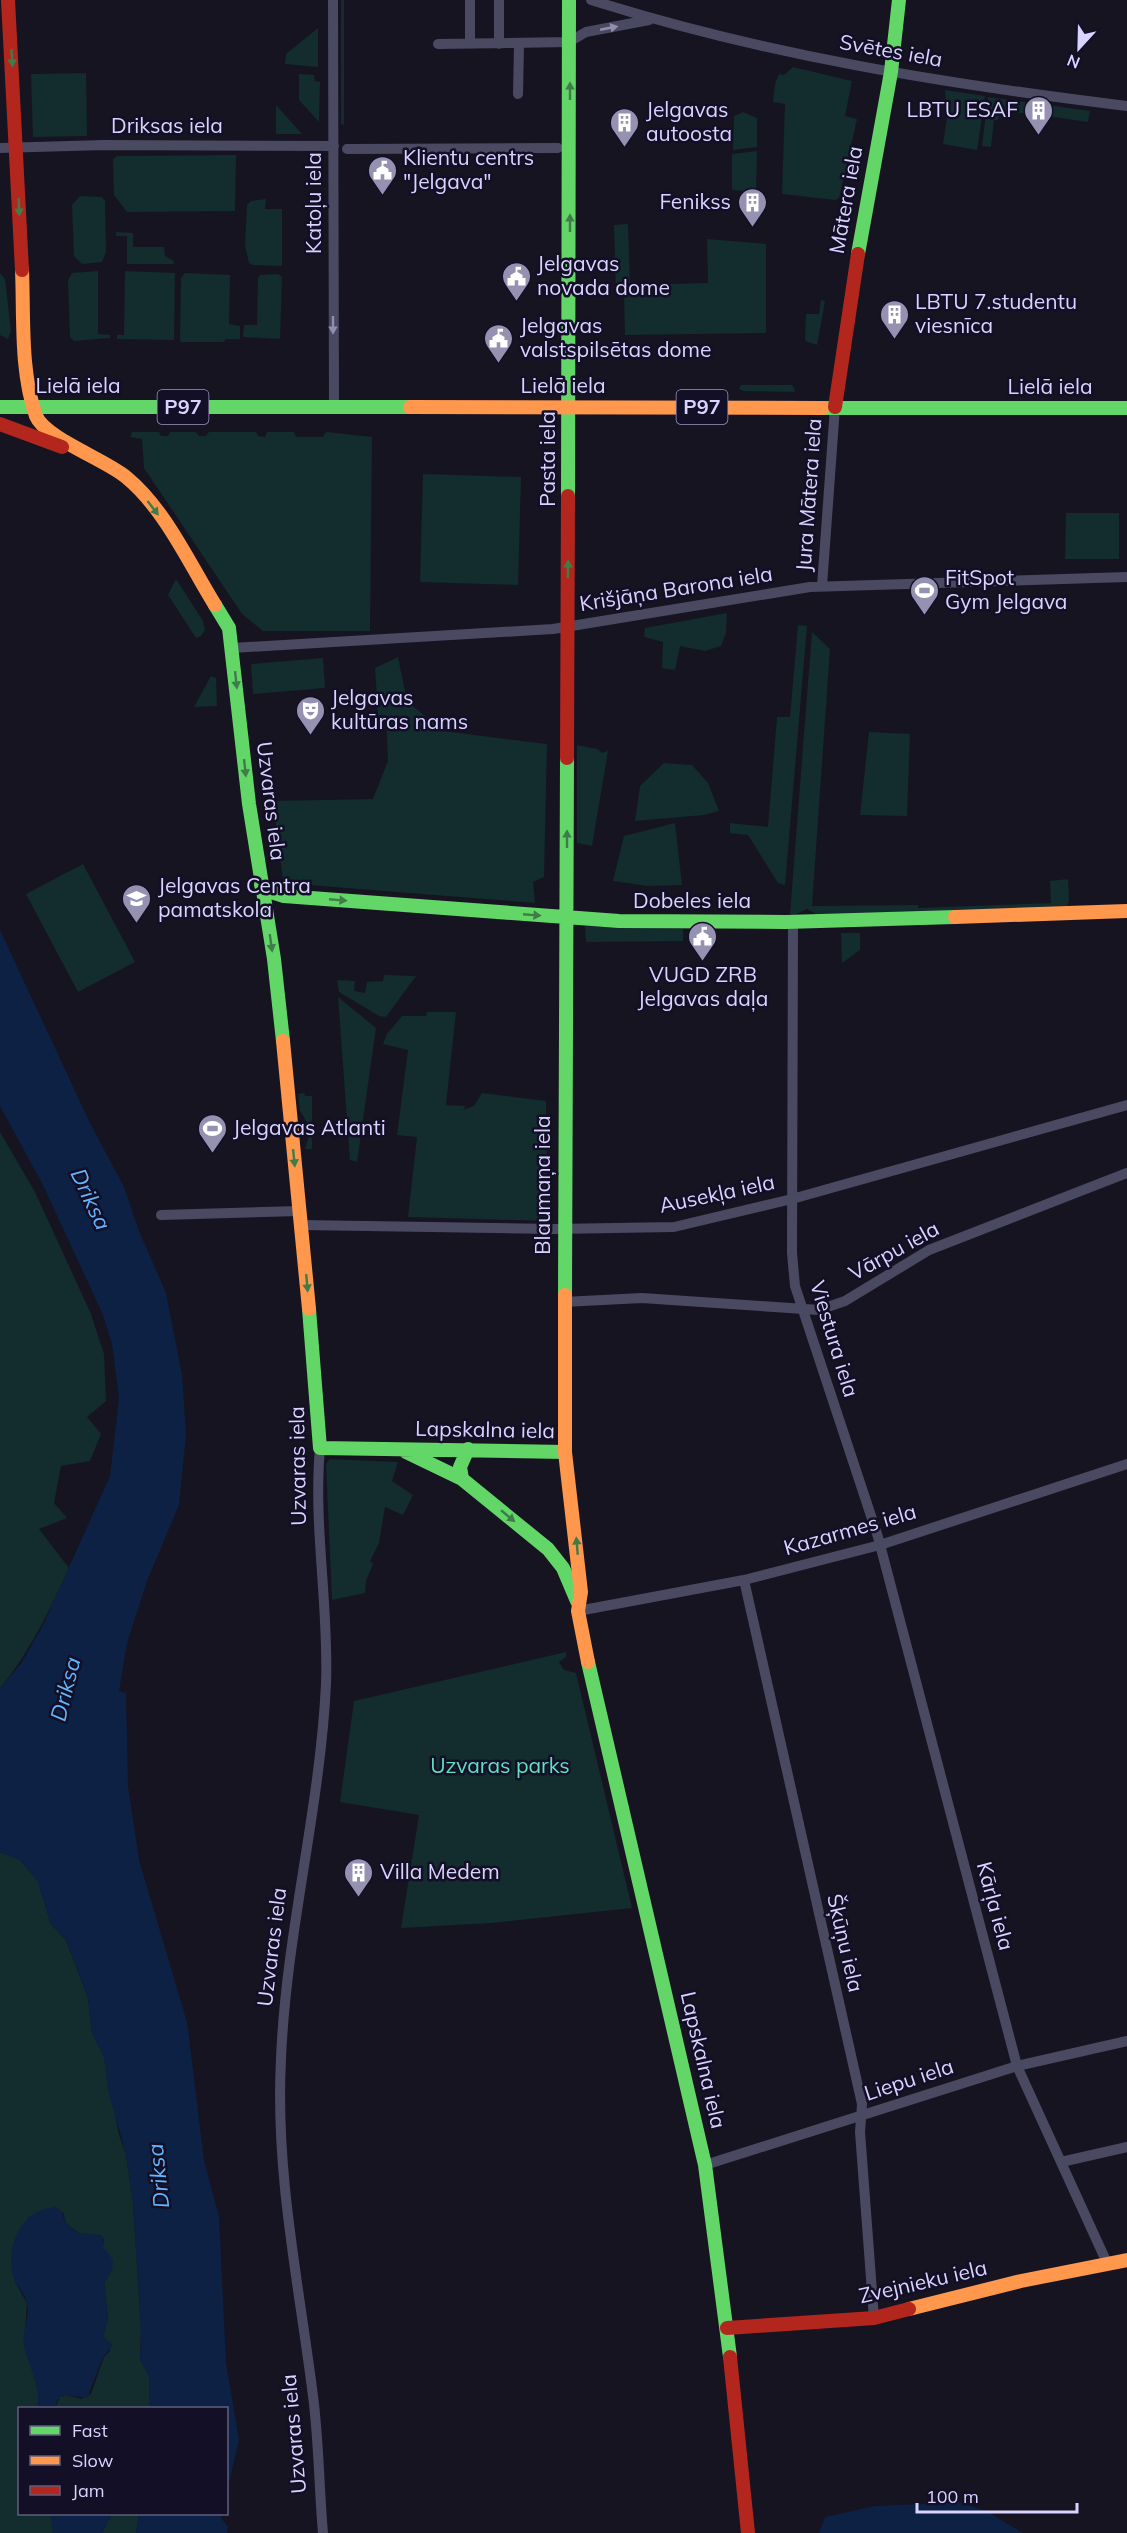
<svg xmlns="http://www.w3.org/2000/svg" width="1127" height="2533" font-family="Mulish,sans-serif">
<rect width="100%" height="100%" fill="#161421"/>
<!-- green -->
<path fill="#132c2d" d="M341,0H344V125L341,124Z
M318,28V67L285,64L286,54Z
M793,67L852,81L845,116L857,119L839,198L835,200L782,194L785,104L773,102L775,84L779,74L784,75Z
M86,73L87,136L33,137L31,74Z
M299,74L314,75L315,81L320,82L319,122L299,100Z
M945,90L985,96L977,150L943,144L947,117Z
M988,97L1039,104L1037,115L1000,110L998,120H994L991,147L982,146Z
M276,105L302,134H276Z
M1048,105L1090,111L1088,122L1047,116Z
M743,112L757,118V147L733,150L734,116Z
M757,151L756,192L732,190V154Z
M236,155L235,211L127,212L114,195L113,159L117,156Z
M80,196L102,197L105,201L106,252L102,262L82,264L74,256L72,205Z
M266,199L265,209H282V266L253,265L249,263L245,246L247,205L251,201Z
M628,224L630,285L708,283L707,239L766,244V333L625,335L624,293H616L614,225Z
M116,232L133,233V247H164L165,256L174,261L173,264H127V236H116Z
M98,271V334L110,335V338L74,341L70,337L68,280L72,273Z
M125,271L175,273L174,340L117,339V335H124Z
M0,273L5,279L11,331L8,339L0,335Z
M185,273L230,275L229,324L240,326V339H226L223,342H180L181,278Z
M260,275L278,274L282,277L280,339L243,337L244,325H257L258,278Z
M821,300L825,301L817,345L805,341L806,314H819Z
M741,385H792L795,390L794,392L744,391L739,389Z
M132,432H159L161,436H168L170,432H196L199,436H206L209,432H256L258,436L265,437L267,432H294L296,437H323L326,432L372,437L370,631H263L242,614L144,468L142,439L130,437Z
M423,474L521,477L518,585L420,582Z
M1066,513H1119V559H1065Z
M176,579L203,621L205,630L201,636L196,638L168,595Z
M727,613L726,633L721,646L705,651L680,646L675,670L662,668L663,642L644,637L645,628Z
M798,625L807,626L785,885L778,883L748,835L730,833V823L768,827L777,717H790Z
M812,632L830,649L812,906L918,905V908L1051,903L1050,881L1068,879L1069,901L1067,907L816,914L807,909L794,915L790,914Z
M398,657L407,701L443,731L547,744L544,877L533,882L535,903L297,884L283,880L273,801L373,799L388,761L386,715H378L375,668Z
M323,658L325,688L253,694L251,664Z
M211,676L216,678L217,706L194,707Z
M869,732L910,734L907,816L860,815Z
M577,745L597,749L602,753L608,751L592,846L577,843Z
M664,763L692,765L708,783L719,811L704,815L635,821L640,786Z
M675,823L682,885L647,886L613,881L624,836Z
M83,864L135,962L78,992L26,894Z
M585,926L683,929V941L586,942Z
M841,933H860V950L842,963Z
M384,975L416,976L386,1017L379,1016L339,992L337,980L355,981L354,991L365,993L367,982L383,981Z
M338,997L376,1028L357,1162L350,1160Z
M427,1012H456L446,1105L466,1106L463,1110L474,1106L482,1093L546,1101L548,1221L408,1217L417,1137L397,1135L408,1050L383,1044L387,1034L402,1016H426Z
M304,1093L305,1096H312V1149H305L311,1129L300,1111L298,1094Z
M0,1132L35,1192L91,1314L104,1354L106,1401L87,1417L101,1434L90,1461L61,1466L54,1503L67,1518L39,1529L69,1568C49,1612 30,1651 0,1689Z
M330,1459L398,1462L392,1481L413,1495L403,1515L385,1507L379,1543L370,1561L373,1564L366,1581L365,1593L332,1600L326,1464Z
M566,1652V1657L559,1662L564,1670L576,1673L632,1908L491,1923L401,1928L419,1815L340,1802L354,1701Z
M0,1852L20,1860L38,1881L51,1924L66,1940L88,1998L92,2033L104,2057L119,2135L126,2154L133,2203L141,2329L140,2359L149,2376V2408H55L60,2397L66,2395L81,2399L91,2394L104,2357L110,2351V2343L103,2337L108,2318L104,2283L112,2269L103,2247L104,2239L100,2235H82L66,2224L63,2212L29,2217L14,2241L15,2282L27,2303L24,2345L39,2387L38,2408H20V2514H51L53,2533H0Z
M112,2514H139L136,2533H102Z"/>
<!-- water -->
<path fill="#0d2144" d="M0,930L90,1123L124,1187L139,1231L166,1293L182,1375L186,1434L179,1505L147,1581L127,1643L119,1691L126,1693L128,1786L139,1860L187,2022L204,2160L219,2217L226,2363L239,2440L229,2483L227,2503L230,2510L227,2511L226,2408H149V2376L140,2359L141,2329L133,2203L126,2154L108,2090L104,2057L92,2033L88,1998L66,1939L51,1924L38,1881L20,1860L0,1852V1689L22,1662L43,1625L110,1476L119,1398L112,1344L103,1315L43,1185L0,1106Z
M57,2207C64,2212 62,2218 67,2224C78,2238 90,2231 103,2237V2247L113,2260L112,2269L104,2283L108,2318L103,2337L113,2345L103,2357L87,2398L63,2395L57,2400L55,2408H38C40,2382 29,2369 24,2345C22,2331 30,2318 27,2304C26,2293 17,2288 14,2279C4,2248 21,2208 57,2207Z
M936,2494L988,2512L1023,2533H819L825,2517L875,2506L924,2504Z
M51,2514H112L102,2533H53Z
M139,2514H222L221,2518L228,2527L227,2533H136Z"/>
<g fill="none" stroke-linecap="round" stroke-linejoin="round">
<!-- street -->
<path stroke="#4a4962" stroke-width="10" d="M333,0L334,407
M470,0V44
M591,0C765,55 946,84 1127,106
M438,44L569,42L586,32L649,20
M499,44V0
M518,94L519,44
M0,148L104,145L334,146
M347,149L558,148
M822,586L835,407
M232,648L553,629L810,587L1127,577
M793,922L792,1253L795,1286L878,1537L1017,2066L1108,2265
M161,1215L300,1211
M302,1225L554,1229L674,1227L792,1199L1127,1105
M563,1302L642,1298L819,1310L845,1301L929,1250L1127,1173
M320,1448C313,1526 329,1605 326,1684C320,1810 286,1933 281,2059C275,2173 299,2284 313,2396C319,2442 319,2488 323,2533
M744,1580L862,2104L860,2132L874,2318
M578,1611L744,1580L880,1545L1127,1464
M1061,2162L1127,2147
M705,2165L1017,2066L1127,2041"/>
<!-- fast -->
<path stroke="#63d668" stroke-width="14" d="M858,254L891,72L899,0
M0,407H410
M823,408H1127
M568,496L569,0
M215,605L229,628L249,804L274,959L283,1041
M261,885L268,891L284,896L619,921L786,922L955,917
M565,1295L567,758
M309,1309L320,1448L565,1452
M406,1452L462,1479L548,1549L563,1568L577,1601
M462,1479L460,1467L468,1449
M588,1662L705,2165L730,2357"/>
<!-- slow -->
<path stroke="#ff974d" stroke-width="14" d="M22,270C24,316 20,371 36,416C45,438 106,460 126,477C165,509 189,563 215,605
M410,407L823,408
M955,917L1127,911
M283,1041L309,1309
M565,1295V1452L581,1592L578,1611L588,1662
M909,2309L1021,2281L1127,2260"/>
<!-- jam -->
<path stroke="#b3261e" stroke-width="14" d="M8,0L22,270
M835,407L858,254
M0,424L62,447
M567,758L568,496
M727,2328L874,2318L909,2309
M730,2357L748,2533"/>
</g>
<!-- one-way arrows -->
<defs><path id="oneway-solid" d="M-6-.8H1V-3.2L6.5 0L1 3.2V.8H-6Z" transform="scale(1.5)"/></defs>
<g fill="#928eb0">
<use href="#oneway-solid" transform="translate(609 28) rotate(-11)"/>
<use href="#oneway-solid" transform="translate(333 325) rotate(90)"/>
</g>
<g fill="#3f7c4a">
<use href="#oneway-solid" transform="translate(12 58) rotate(86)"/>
<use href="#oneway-solid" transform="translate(570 91) rotate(-90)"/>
<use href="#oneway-solid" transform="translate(19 207) rotate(88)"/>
<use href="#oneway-solid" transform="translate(570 223) rotate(-90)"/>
<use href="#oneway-solid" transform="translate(153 508) rotate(52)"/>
<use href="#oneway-solid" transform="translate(568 569) rotate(-89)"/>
<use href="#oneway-solid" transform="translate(236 680) rotate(84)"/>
<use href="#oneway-solid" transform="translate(245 768) rotate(84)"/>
<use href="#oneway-solid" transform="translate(567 839) rotate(-90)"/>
<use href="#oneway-solid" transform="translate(338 900) rotate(5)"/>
<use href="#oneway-solid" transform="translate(532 915) rotate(5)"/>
<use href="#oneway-solid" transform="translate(271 943) rotate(82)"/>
<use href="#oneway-solid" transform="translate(294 1158) rotate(84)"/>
<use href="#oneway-solid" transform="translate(307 1283) rotate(85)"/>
<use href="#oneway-solid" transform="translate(508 1516) rotate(40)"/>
<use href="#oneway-solid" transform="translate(577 1546) rotate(-95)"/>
</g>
<!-- icons -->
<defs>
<symbol id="building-pin" viewBox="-11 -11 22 30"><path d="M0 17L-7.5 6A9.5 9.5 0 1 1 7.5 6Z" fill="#9591b1" stroke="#130f26"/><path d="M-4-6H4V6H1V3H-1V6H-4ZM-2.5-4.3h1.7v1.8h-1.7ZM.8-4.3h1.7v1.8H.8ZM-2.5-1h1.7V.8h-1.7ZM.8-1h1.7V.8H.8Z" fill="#fff"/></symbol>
<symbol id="civic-pin" viewBox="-11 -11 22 30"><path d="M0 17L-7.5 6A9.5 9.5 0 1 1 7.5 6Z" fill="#9591b1" stroke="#130f26"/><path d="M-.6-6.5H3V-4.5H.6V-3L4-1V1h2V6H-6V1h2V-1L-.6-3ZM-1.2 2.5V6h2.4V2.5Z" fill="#fff"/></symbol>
<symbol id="stadium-pin" viewBox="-11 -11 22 30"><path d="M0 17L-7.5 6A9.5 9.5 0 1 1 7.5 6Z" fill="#9591b1" stroke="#130f26"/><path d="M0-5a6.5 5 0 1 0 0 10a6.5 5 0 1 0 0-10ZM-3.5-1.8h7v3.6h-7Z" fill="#fff"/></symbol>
<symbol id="theatre-pin" viewBox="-11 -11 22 30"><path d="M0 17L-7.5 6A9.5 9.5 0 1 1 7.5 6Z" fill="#9591b1" stroke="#130f26"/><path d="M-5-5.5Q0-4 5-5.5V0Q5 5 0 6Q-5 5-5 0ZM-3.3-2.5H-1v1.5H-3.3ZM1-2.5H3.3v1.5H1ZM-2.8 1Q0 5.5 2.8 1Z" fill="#fff"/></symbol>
<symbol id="school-pin" viewBox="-11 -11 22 30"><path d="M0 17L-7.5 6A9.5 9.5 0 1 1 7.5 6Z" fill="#9591b1" stroke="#130f26"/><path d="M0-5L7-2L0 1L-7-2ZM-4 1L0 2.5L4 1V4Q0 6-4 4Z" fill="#fff"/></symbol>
</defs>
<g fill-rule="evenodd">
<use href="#building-pin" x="1022" y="94" width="33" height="45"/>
<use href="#building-pin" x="608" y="106" width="33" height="45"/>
<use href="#civic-pin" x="366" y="154" width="33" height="45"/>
<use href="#building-pin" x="736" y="186" width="33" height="45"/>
<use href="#civic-pin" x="500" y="260" width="33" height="45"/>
<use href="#building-pin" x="878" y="298" width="33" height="45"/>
<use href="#civic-pin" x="482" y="322" width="33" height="45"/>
<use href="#stadium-pin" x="908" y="574" width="33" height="45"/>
<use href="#theatre-pin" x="294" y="694" width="33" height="45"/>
<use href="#school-pin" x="120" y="882" width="33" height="45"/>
<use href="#civic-pin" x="686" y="920" width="33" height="45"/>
<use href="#stadium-pin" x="196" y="1112" width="33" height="45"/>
<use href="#building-pin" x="342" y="1856" width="33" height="45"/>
</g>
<g text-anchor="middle" stroke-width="5" stroke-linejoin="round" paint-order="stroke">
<!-- shield labels -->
<g fill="#130f26" stroke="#9e99be" stroke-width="1.5">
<rect x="157.5" y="390" width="51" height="34" rx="4.5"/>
<rect x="676.5" y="390" width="51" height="34" rx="4.5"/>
</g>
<g font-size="20" font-weight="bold" fill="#d9d4ff">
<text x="183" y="414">P97</text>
<text x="702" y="414">P97</text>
</g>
<!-- street labels -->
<g font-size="21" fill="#d9d4ff" stroke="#130f26">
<text transform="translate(891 51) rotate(10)" y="7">Svētes iela</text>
<text x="167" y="133">Driksas iela</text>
<text transform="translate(846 200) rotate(-80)" y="7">Mātera iela</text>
<text transform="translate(314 203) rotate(-90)" y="7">Katoļu iela</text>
<text x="78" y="393">Lielā iela</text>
<text x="563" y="393">Lielā iela</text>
<text x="1050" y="394">Lielā iela</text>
<text transform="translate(548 459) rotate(-90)" y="7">Pasta iela</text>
<text transform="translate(809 495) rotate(-86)" y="7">Jura Mātera iela</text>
<text transform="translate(676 589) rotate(-9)" y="7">Krišjāņa Barona iela</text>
<text transform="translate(271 801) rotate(83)" y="7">Uzvaras iela</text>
<text x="692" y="908">Dobeles iela</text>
<text transform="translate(543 1185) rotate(-90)" y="7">Blaumaņa iela</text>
<text transform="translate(717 1194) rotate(-12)" y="7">Ausekļa iela</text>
<text transform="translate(894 1251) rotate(-29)" y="7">Vārpu iela</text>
<text transform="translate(834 1339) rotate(73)" y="7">Viestura iela</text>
<text transform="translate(485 1430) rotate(1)" y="7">Lapskalna iela</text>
<text transform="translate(298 1466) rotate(-91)" y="7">Uzvaras iela</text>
<text transform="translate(850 1530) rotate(-16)" y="7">Kazarmes iela</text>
<text transform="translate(995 1906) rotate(75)" y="7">Kārļa iela</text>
<text transform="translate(845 1943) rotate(77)" y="7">Šķūņu iela</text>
<text transform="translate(272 1947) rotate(-83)" y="7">Uzvaras iela</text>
<text transform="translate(703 2060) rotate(77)" y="7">Lapskalna iela</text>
<text transform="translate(909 2080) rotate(-18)" y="7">Liepu iela</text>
<text transform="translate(923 2282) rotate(-13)" y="7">Zvejnieku iela</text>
<text transform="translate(294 2434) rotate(-95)" y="7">Uzvaras iela</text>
</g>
<!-- poi labels -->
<g font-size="21" fill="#d9d4ff" stroke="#130f26" text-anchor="start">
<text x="646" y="117">Jelgavas<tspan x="646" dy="24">autoosta</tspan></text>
<text x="1018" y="117" text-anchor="end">LBTU ESAF</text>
<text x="403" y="165">Klientu centrs<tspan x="403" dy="24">"Jelgava"</tspan></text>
<text x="731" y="209" text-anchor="end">Fenikss</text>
<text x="537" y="271">Jelgavas<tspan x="537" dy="24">novada dome</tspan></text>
<text x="915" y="309">LBTU 7.studentu<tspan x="915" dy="24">viesnīca</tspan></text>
<text x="520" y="333">Jelgavas<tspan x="520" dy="24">valstspilsētas dome</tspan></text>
<text x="945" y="585">FitSpot<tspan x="945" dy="24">Gym Jelgava</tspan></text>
<text x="331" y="705">Jelgavas<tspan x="331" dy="24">kultūras nams</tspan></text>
<text x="158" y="893">Jelgavas Centra<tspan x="158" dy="24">pamatskola</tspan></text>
<text x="703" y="982" text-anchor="middle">VUGD ZRB<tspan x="703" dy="24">Jelgavas daļa</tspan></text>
<text x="233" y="1135">Jelgavas Atlanti</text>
<text x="380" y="1879">Villa Medem</text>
</g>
<!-- park labels -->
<g font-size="21" fill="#5fe0c0" stroke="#130f26">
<text x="500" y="1773">Uzvaras parks</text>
</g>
<!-- water labels -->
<g font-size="22" font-style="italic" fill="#62b6ff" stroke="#130f26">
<text transform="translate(91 1199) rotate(65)" y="8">Driksa</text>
<text transform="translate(65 1689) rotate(-76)" y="8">Driksa</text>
<text transform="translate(158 2176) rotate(-96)" y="8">Driksa</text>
</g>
</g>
<!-- legend -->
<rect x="18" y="2407" width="210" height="108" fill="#130f26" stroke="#625e7d" stroke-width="1.5"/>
<rect x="30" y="2426" width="30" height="9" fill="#63d668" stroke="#625e7d" stroke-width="1.5"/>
<text x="72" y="2437" font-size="18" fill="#d9d4ff">Fast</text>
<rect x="30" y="2456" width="30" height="9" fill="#ff974d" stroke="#625e7d" stroke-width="1.5"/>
<text x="72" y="2467" font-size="18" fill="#d9d4ff">Slow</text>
<rect x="30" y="2486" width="30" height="9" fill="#b3261e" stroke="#625e7d" stroke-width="1.5"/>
<text x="72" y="2497" font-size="18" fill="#d9d4ff">Jam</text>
<!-- north arrow -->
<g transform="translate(1079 48) rotate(202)" stroke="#130f26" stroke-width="4.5" paint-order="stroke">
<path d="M0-4.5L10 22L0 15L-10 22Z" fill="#d9d4ff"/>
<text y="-9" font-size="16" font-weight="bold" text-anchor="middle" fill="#d9d4ff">N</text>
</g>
<!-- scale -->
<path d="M917 2503v9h160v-9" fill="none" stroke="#d9d4ff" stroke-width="3"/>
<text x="926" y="2503" font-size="18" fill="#d9d4ff" stroke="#130f26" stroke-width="4.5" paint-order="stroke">100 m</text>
</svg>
